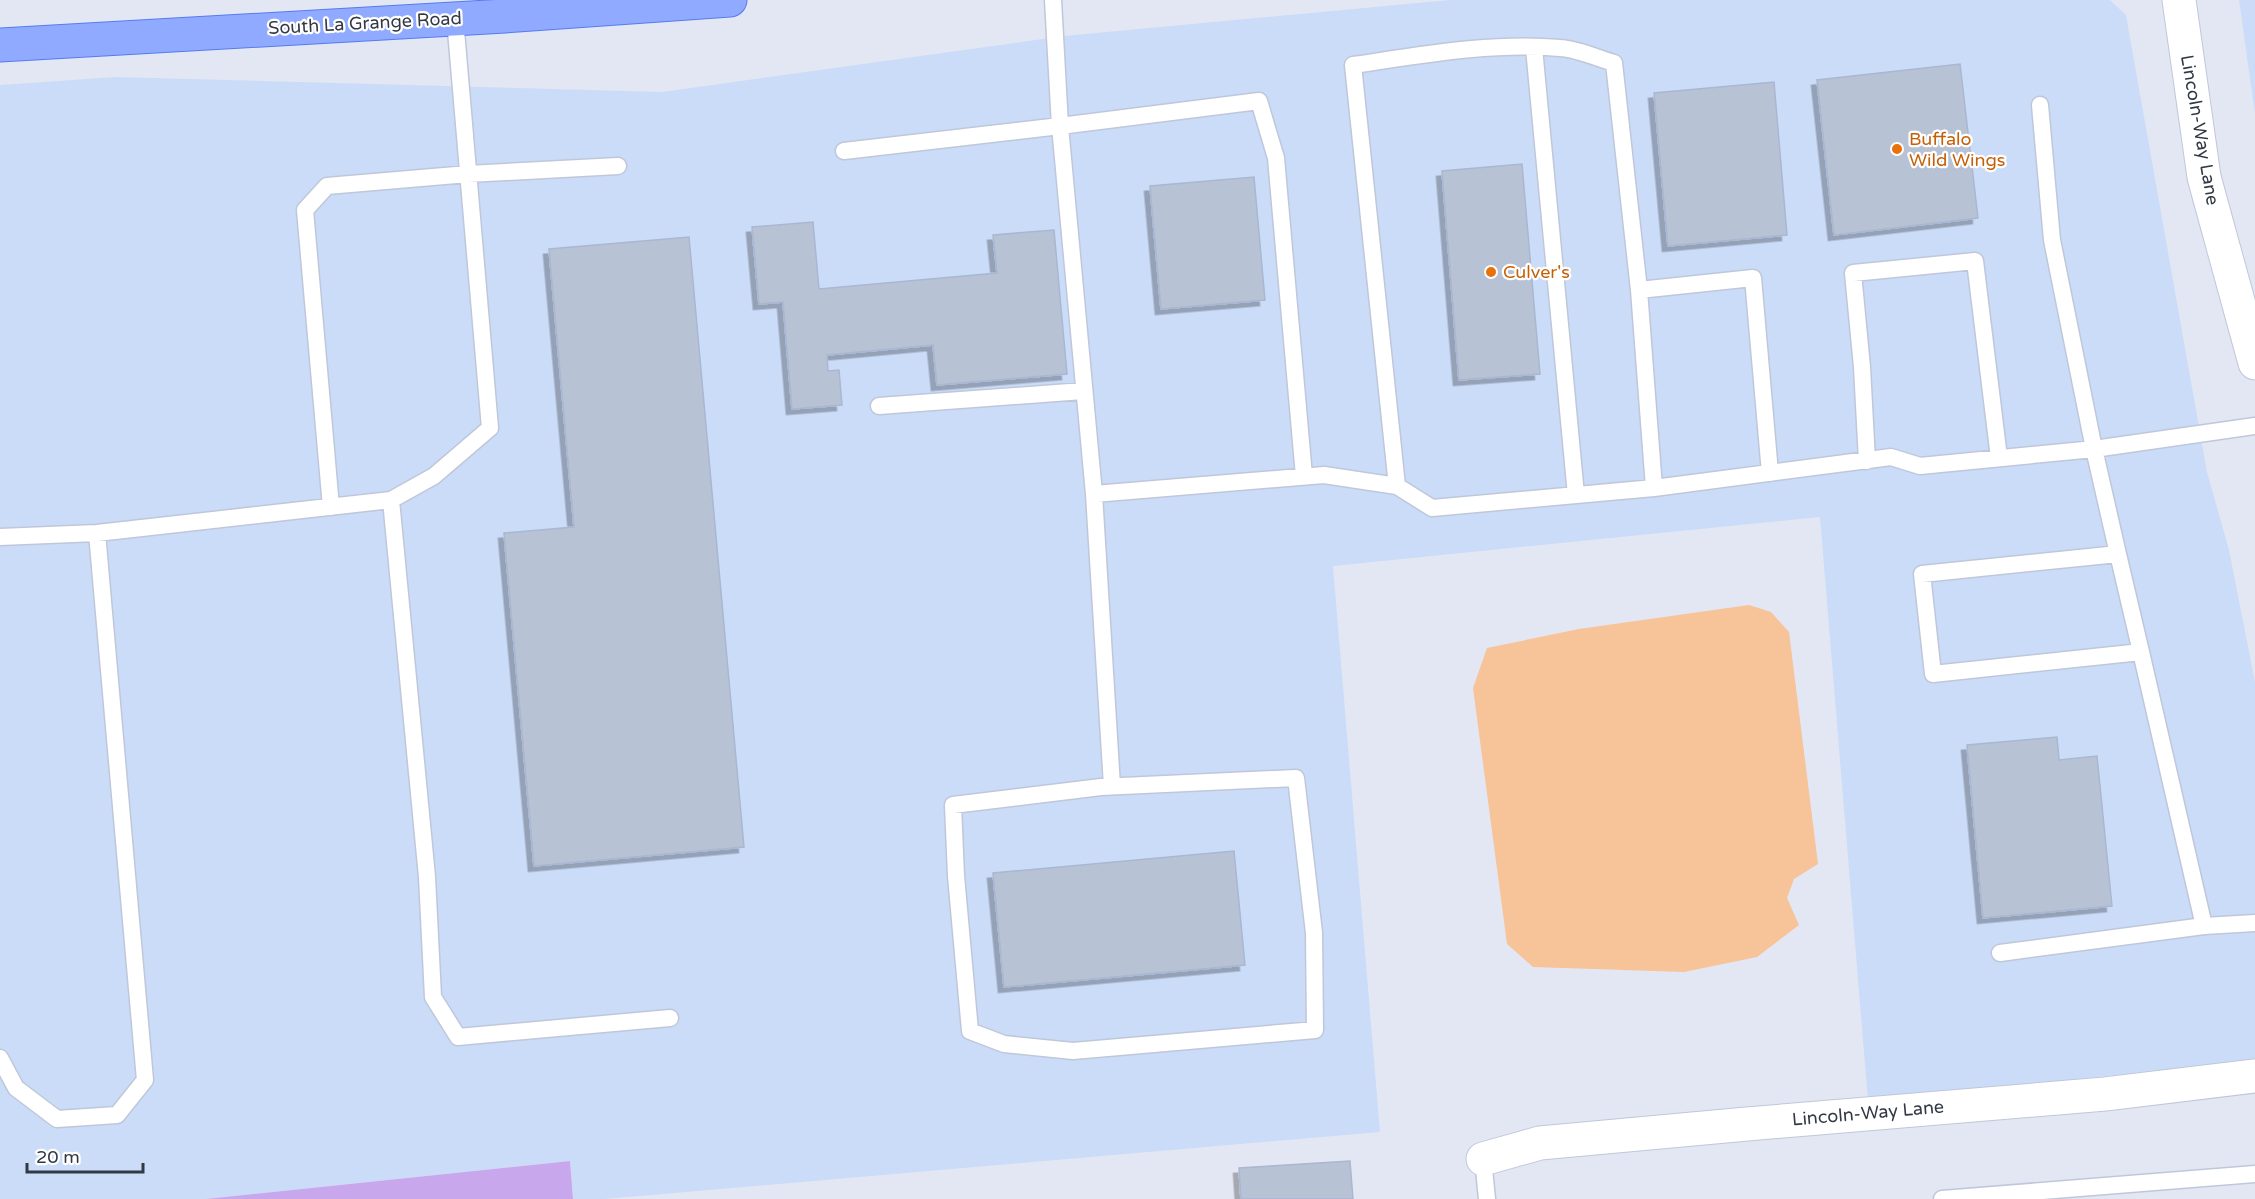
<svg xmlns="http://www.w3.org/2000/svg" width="2255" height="1199" font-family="'Varela Round',sans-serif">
<defs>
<filter id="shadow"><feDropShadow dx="-5.5" dy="5.5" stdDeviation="0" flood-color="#0004"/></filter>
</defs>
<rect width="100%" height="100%" fill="#e3e7f3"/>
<!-- commercial -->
<path fill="#cbdcf8" d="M1450,0H2110L2126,15L2207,472L2229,550L2255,682V1060L1868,1101L1820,517L1333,566L1380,1132L605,1199H573L570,1161L206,1199H0V85L116,77L662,92L1064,36Z
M2239,0H2255V114Z"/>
<!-- green -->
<path fill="#c9a7ec" d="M570,1161L573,1199H206Z"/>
<!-- water -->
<path fill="#f7c398" d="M1749,605L1771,612L1789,632L1818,864L1794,879L1787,898L1799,925L1757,957L1684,972L1533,967L1507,944L1473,688L1487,648L1579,629Z"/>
<!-- building -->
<path fill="#b7c2d5" stroke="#aab7d1" stroke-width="1.5" filter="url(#shadow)" d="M1960,64L1978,218L1834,235L1817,80Z
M1774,82L1787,235L1668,246L1654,93Z
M1522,164L1540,374L1459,380L1442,171Z
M1254,177L1265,300L1161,309L1150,186Z
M813,222L819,289L997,273L993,235L1054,230L1067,374L937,385L933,345L827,355L828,371L839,370L842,405L792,409L783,302L759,304L752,227Z
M689,237L744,847L534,866L504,533L574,527L549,249Z
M2057,737L2059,760L2097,756L2112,906L1983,918L1967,745Z
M1234,851L1245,965L1004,987L993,873Z
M1350,1161L1353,1199H1241L1239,1168Z"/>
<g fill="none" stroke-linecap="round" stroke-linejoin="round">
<defs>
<path id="lane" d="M1534,48L1576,495
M2040,105L2052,240L2094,449L2255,426
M844,151L1060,126L1053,0
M879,406L1083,391
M1867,461L1862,367L1853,273L1975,261L1999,458
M1770,473L1753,278L1639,290L1654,488L1891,457L1920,466L2094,449L2118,554L1922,574L1933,674L2141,652L2204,926L2255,923
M1304,476L1276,158L1259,101L1060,126L1094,494L1324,475L1397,486L1353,65C1421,55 1492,42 1560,48C1578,49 1597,58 1614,63L1639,290
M1397,486L1432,508L1654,488
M1094,494L1112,786L1101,787L953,805L956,876L970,1031L1004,1044L1073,1051L1315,1030L1314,933L1296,778L1101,787
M391,500L427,877L433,997L458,1037L670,1018
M331,507L305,210L327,186L468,174L618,166
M0,537L97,533L391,500L434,476L490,428L455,19
M2118,554L2141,652
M2000,953L2204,926
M0,1058L16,1088L57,1119L117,1115L145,1080L97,533
M1483,1159L1487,1199
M1942,1199L2255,1174"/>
<path id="street" d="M2179,0L2204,177L2255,363
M1483,1159L1540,1143L1747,1124L2105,1094L2255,1076"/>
<path id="primary" d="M0,45L505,16L730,0"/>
</defs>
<!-- lane casing -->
<use href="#lane" stroke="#bfc7da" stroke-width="19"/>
<!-- street casing -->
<use href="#street" stroke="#bfc7da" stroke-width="35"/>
<!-- primary casing -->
<use href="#primary" stroke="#557cef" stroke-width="35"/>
<!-- lane -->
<use href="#lane" stroke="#fff" stroke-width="16"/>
<!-- street -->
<use href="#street" stroke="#fff" stroke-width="33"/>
<!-- primary -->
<use href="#primary" stroke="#90aaff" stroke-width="33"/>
</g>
<!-- markers -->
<g fill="#e8710a" stroke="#fff" stroke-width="2">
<circle cx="1897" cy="149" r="6"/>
<circle cx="1491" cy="272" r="6"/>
</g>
<g text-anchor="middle" stroke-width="4.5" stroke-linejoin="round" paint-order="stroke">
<!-- street labels -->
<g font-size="18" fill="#323945" stroke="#fff">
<text transform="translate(365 23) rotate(-3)" y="6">South La Grange Road</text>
<text transform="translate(2200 130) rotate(80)" y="6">Lincoln-Way Lane</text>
<text transform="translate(1868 1113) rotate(-5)" y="6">Lincoln-Way Lane</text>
</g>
<!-- food labels -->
<g font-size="18" fill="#c56008" stroke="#fff" text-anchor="start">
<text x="1909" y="145">Buffalo<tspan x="1909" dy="21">Wild Wings</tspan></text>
<text x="1503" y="278">Culver's</text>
</g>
</g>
<!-- scale -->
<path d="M27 1163v9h116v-9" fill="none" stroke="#323945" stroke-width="3"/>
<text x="36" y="1163" font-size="18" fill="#323945" stroke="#ffffff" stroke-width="4.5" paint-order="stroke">20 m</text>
</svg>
